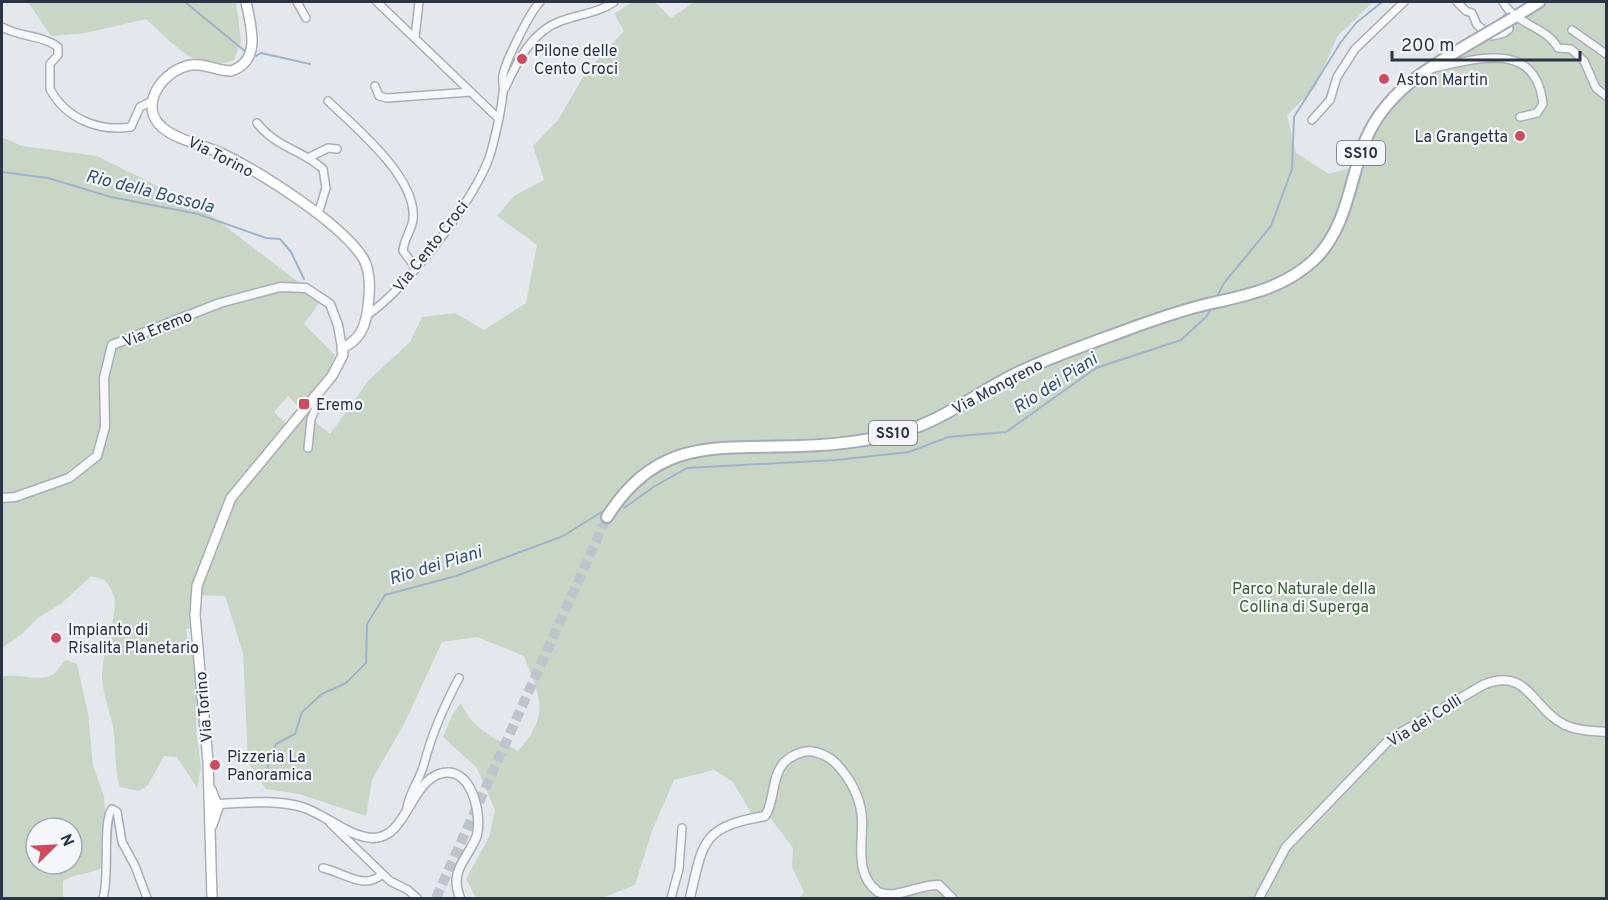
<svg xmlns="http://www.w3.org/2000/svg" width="1608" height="900" font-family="Overpass,sans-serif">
<rect width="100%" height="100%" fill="#e4e7ec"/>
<!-- green -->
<path fill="#c9d6c5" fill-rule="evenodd" d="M28,2H236L241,41L234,60C196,75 172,42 146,19L86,33L51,36Z
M633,2H655L671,18L694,2H1373L1337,37L1315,88L1287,115L1296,153L1329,174L1356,166L1391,103L1432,74L1461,58L1535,2H1606V898H799L804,892L792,867L793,848L766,812L756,821L733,782L714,770L674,780L652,831L635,885L602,898H476L466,879L489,837L495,810L477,768L443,737L452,715L461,703C471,728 495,739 518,751C551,714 540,698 524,656L477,637L442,642L405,722L372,780L366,816L299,794L266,789L248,762L243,653L225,596L190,595L191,628L186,629L188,646L193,645L197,691L196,729L201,768L197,788L177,757L164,756L148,785L139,791L120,787C113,766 117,747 113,727C110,711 103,696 102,678C101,655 119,613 114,597C113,591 108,585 105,580L91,576L62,603L38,618L22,634L2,648V137L22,146L97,156L200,207L297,281L320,302L304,324L335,355L328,375L299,407L288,396L274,412L293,430L307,415L330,434L369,380L410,342L422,317L455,313L484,330L526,303L537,245L497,216L514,196L544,180L533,146L558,120L586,72L624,31L614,14Z
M66,660L77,664L88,713L93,765L104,796L108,848L104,867C91,874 76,873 63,881V898H2V677C18,671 43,686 57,671C61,667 61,664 66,660ZM36,828H72V864H36Z"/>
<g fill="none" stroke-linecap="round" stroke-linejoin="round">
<!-- stream -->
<path stroke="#9fb4cc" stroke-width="2" d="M185,2L246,52
M256,56L261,53L310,64
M2,172L48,178L111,197L198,214L266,238L280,239L291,252L304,279
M1216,299L1224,283L1271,226L1292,169L1294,117L1341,42L1356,23L1382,2
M624,508L655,486L687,468L836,460L909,452L948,437L1006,432L1096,368L1181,340L1207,316L1212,307
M265,774L276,744L295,734L302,712L322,694L346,683L366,663L367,624L385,595L456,576L563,536L605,510"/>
<!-- primary-tunnel -->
<path stroke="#bfc3cb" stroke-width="10" stroke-dasharray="10 5" stroke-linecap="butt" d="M436,898L607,517"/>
<defs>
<path id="minor" d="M297,2L306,18
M377,2L499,119
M1457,2L1466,11L1472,13L1477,25L1492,36L1504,33L1509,29L1507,18
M1503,2C1516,25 1546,26 1558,48L1571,49L1584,61L1596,88L1606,96
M2,27C19,37 42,35 58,47V55L50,64V89C66,119 99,132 131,127L140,107L152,101
M1572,30L1606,54
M415,38L419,2
M1434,68C1476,59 1536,39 1543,104L1537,113L1520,117
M375,86L379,96L387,98L471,92
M505,88C517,62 532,31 561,21C580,14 598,13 614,2
M328,101C355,127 418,178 413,220C411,231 404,239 403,251L415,267
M1312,120L1330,100L1337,77L1355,49L1404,2
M257,123C278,149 301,149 323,169L326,188L318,214
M308,158L328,148L337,149
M367,315C405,291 479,195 491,152C496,133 501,113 503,93C504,87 502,81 503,75C506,60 530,12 540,2
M308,448L311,419L316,408L314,396
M407,808C409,792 420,780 424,764C432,733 444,706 459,678
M331,824L390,881L408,890L417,898
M323,868C343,872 365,891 382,874
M103,898C110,877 102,821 112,809L117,812L122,842L135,866L147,898
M671,898L679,869L682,828"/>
<path id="tertiary" d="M2,498L15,497L69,478L97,456L105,427L104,378L112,345L220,303L280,287L306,288L330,304L338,325L342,348
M216,804C244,803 275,799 302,807C325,814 348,837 373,838C406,838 410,784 439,774C471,763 482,813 477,835C473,848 462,859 458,872C455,881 457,890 460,898
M690,898C703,841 702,827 765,816C775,801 771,780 782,765C789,756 804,749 815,752C828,755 836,762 844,773C854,786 861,802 862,819C863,844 854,874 878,892C896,900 919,884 939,885L952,898
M1259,898L1286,847L1390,739L1483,685C1528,666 1532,709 1565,725C1578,731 1593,731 1606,732"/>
<path id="secondary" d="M211,790L218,807L212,825
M212,898L208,762L195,615L197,586L231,498L332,376L343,355L342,348C359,341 366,327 368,306C370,291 371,271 363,258C340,222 260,172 221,153C203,145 177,140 163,128C136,106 164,69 191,65C204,63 218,71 231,71C262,61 251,26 246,2"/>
<path id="primary" d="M1513,18L1539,2
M607,517C657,437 716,449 799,446C840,445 881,440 919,426C953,413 981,391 1013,375C1043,360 1075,349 1107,337C1140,325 1173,312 1208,304C1248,295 1284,288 1314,260C1348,227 1349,180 1366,139C1388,88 1434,65 1479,38"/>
</defs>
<!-- minor casing -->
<use href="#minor" stroke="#a9aeb7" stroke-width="10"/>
<!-- tertiary casing -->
<use href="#tertiary" stroke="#a9aeb7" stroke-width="11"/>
<!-- secondary casing -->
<use href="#secondary" stroke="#a9aeb7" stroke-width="12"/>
<!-- primary casing -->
<use href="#primary" stroke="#a3abb8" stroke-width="14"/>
<!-- minor -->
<use href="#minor" stroke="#f7f8fa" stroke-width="7"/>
<!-- tertiary -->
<use href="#tertiary" stroke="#f7f8fa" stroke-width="8"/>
<!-- secondary -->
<use href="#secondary" stroke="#fff" stroke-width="9"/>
<!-- primary -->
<use href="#primary" stroke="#fff" stroke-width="10"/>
<defs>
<path id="primary-bridge" d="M1479,38L1513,18"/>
</defs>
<!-- primary-bridge casing -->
<use href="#primary-bridge" stroke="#a3abb8" stroke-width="14" stroke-linecap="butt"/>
<!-- primary-bridge -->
<use href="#primary-bridge" stroke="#fff" stroke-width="10"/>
</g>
<!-- markers -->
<g fill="#d1495b" stroke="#f4f6f9" stroke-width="2">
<circle cx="522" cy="59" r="6"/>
<circle cx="1384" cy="79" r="6"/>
<circle cx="1520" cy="136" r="6"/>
<rect x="298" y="398" width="12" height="12" rx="3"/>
<circle cx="56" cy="638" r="6"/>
<circle cx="215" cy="765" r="6"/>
</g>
<g text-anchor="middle" stroke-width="4.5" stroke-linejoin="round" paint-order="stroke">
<!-- shield labels -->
<g fill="#f4f6f9" stroke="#676e7b" stroke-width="1.5">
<rect x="1337" y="141" width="48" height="24" rx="4.5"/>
<rect x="869" y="421" width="48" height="24" rx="4.5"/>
</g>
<g font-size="15" font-weight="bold" fill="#2b3445">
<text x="1361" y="158">SS10</text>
<text x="893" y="438">SS10</text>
</g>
<!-- poi labels -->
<g font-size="16" fill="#2b3445" stroke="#f4f6f9" text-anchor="start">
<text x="534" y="56">Pilone delle<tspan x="534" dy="18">Cento Croci</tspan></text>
<text x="1396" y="85">Aston Martin</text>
<text x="1508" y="142" text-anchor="end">La Grangetta</text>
<text x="316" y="410">Eremo</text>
<text x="68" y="635">Impianto di<tspan x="68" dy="18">Risalita Planetario</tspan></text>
<text x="227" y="762">Pizzeria La<tspan x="227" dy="18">Panoramica</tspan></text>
</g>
<!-- street labels -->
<g font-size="16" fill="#2b3445" stroke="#f4f6f9">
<text transform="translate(221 156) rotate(27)" y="6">Via Torino</text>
<text transform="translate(430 246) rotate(-52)" y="6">Via Cento Croci</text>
<text transform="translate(157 328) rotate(-22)" y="6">Via Eremo</text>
<text transform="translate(997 386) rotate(-28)" y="6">Via Mongreno</text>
<text transform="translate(203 707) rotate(-95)" y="6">Via Torino</text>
<text transform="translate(1424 720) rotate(-32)" y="6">Via dei Colli</text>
</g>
<!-- park labels -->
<g font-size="16" fill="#3f6138" stroke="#f4f6f9">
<text x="1304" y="594">Parco Naturale della<tspan x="1304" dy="18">Collina di Superga</tspan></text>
</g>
<!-- water labels -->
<g font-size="18" font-style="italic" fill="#34527a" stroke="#f4f6f9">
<text transform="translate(150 191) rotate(14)" y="6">Rio della Bossola</text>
<text transform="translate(1055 383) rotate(-33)" y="6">Rio dei Piani</text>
<text transform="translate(435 565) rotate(-17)" y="6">Rio dei Piani</text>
</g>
</g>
<!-- border -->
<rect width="1608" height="900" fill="none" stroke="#2b3445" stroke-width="6"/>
<!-- north arrow -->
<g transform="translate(54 846) rotate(66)"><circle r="28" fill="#f4f6f9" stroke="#a4a8b1" stroke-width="1.5"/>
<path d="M0-4.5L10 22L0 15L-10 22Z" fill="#d1495b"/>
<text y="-9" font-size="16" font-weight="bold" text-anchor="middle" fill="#2b3445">N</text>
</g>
<!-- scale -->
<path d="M1392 51v9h188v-9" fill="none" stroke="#2b3445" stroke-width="3"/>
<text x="1401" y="51" font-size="18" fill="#2b3445" stroke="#f4f6f9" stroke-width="4.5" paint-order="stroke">200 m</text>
</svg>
